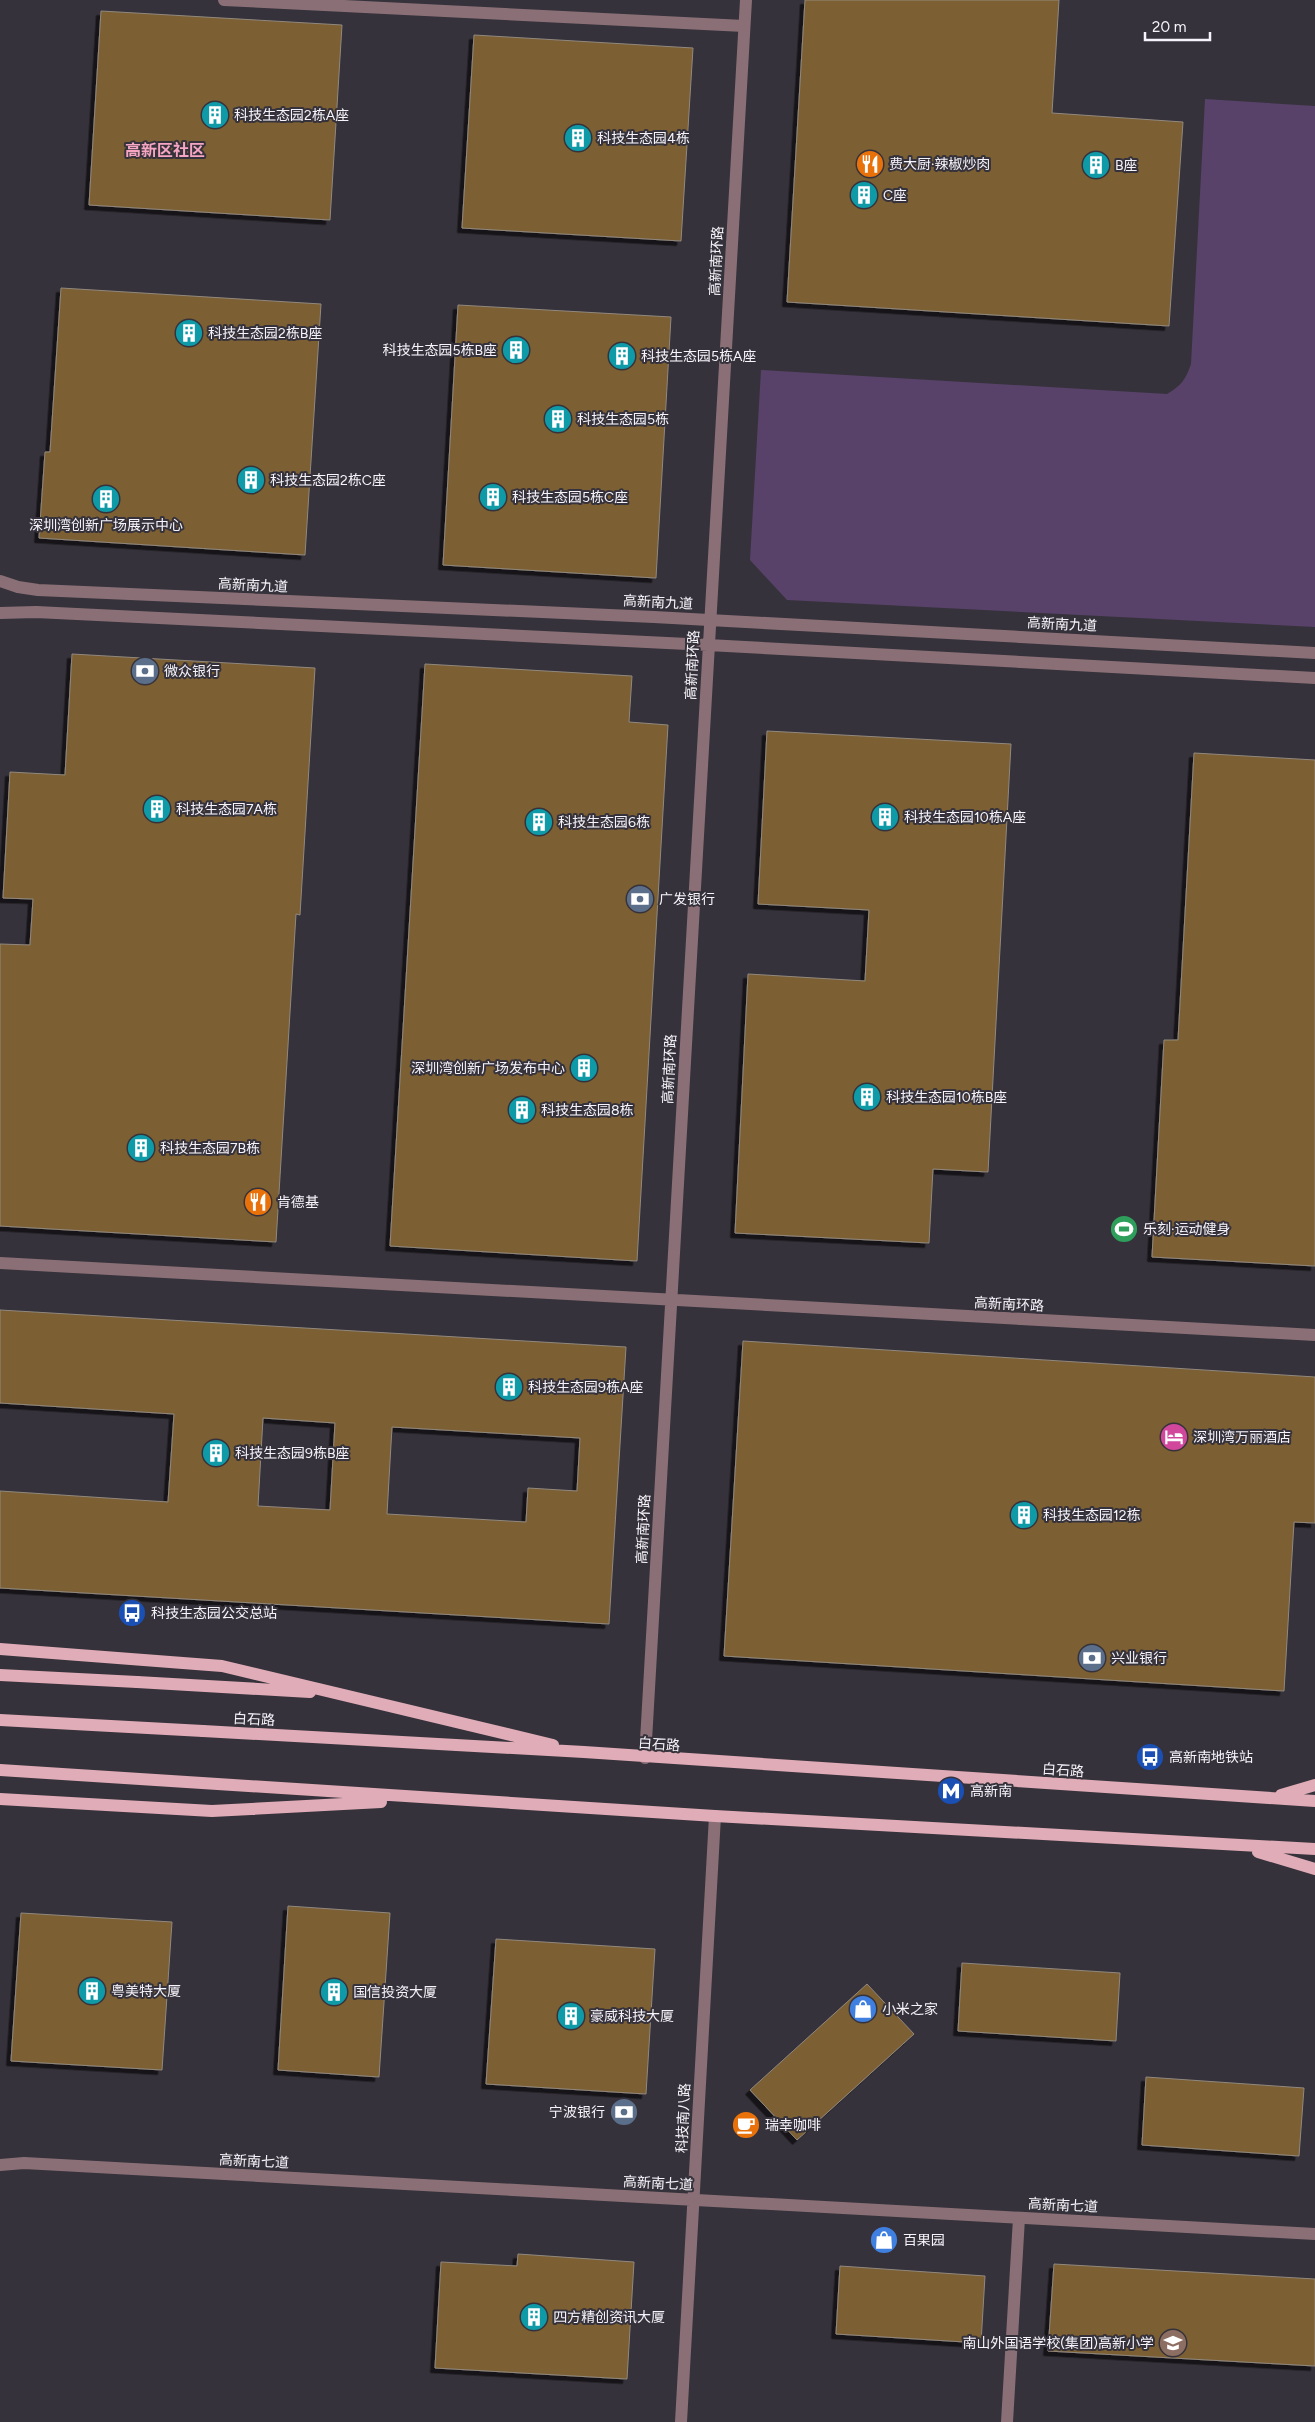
<svg xmlns="http://www.w3.org/2000/svg" width="1315" height="2422" font-family="Figtree,'Noto Sans SC',sans-serif">
<defs>
<filter id="shadow"><feDropShadow dx="-4.5" dy="4.5" stdDeviation="0" flood-color="#0009"/></filter>
</defs>
<rect width="100%" height="100%" fill="#36323b"/>
<!-- green -->
<path fill="#58426a" d="M1205,99L1315,106V627L787,600L750,560L761,370L1167,394C1181,386 1186,379 1191,364Z"/>
<!-- building -->
<path fill="#7c5e31" stroke="#91897f" fill-rule="evenodd" filter="url(#shadow)" d="M805,0H1059L1052,113L1183,122L1169,326L787,302Z
M101,11L342,25L330,220L89,205Z
M474,35L693,48L681,241L462,228Z
M61,288L321,304L305,555L39,538L45,452H50Z
M458,305L671,317L656,578L443,565Z
M72,654L315,668L300,915L296,914L276,1242L0,1226V944L30,945L33,899L3,898L10,772L65,775Z
M425,664L632,676L629,722L668,725L637,1261L390,1246Z
M767,731L1011,744L988,1172L933,1169L929,1243L735,1233L748,974L865,981L869,910L758,904Z
M1194,753L1315,760V1266L1152,1257L1164,1040H1178Z
M0,1310L626,1347L609,1624L0,1588V1491L168,1502L174,1414L0,1403ZM263,1418L335,1423L330,1510L258,1506ZM392,1427L580,1438L577,1491L528,1488L526,1522L387,1514Z
M743,1341L1315,1377V1523L1294,1522L1284,1691L724,1656Z
M288,1906L390,1913L379,2077L278,2070Z
M21,1913L172,1922L162,2070L11,2061Z
M496,1939L655,1949L646,2094L486,2084Z
M962,1963L1120,1973L1116,2041L958,2031Z
M867,1984L914,2034L797,2140L750,2090Z
M1146,2077L1304,2088L1299,2156L1142,2145Z
M518,2254L634,2262L627,2379L435,2368L441,2262L517,2266Z
M1054,2264L1315,2279V2366L1048,2351Z
M840,2266L985,2276L981,2343L836,2334Z"/>
<g fill="none" stroke-linecap="round" stroke-linejoin="round">
<!-- minor -->
<path stroke="#8a7076" stroke-width="12" d="M224,0L744,26
M0,581L18,587L38,590L654,617L1315,653
M0,613L36,612L708,645L1315,678
M0,1263L1315,1335
M645,1758L746,0
M0,2165L24,2163L1315,2234
M681,2422L715,1816
M1007,2422L1019,2218"/>
<!-- major -->
<path stroke="#e0acb7" stroke-width="12" d="M0,1649L222,1666L553,1745
M137,1682L310,1692
M203,1731L584,1752L1315,1801
M0,1770L715,1816L1315,1849
M1281,1795L1315,1785
M0,1799L212,1811L381,1802
M1258,1852L1315,1869"/>
<!-- major-bridge -->
<path stroke="#e0acb7" stroke-width="12" d="M0,1675L137,1682
M0,1720L203,1731"/>
</g>
<!-- icons -->
<defs>
<symbol id="building-disc" viewBox="-11 -11 22 22"><circle r="9.5" fill="#0f9aa8" stroke="#36323b"/><path d="M-4-6H4V6H1V3H-1V6H-4ZM-2.5-4.3h1.7v1.8h-1.7ZM.8-4.3h1.7v1.8H.8ZM-2.5-1h1.7V.8h-1.7ZM.8-1h1.7V.8H.8Z" fill="#fff"/></symbol>
<symbol id="restaurant-disc" viewBox="-11 -11 22 22"><circle r="9.5" fill="#e8710a" stroke="#36323b"/><path d="M-5-6h1v4h1v-4h1v4h1v-4h1v5L-1.5 .5V6h-2V.5L-5-1ZM5-6V6H3V1.5H1.5Q1.5-4 5-6Z" fill="#fff"/></symbol>
<symbol id="bank-disc" viewBox="-11 -11 22 22"><circle r="9.5" fill="#5c6f8a" stroke="#36323b"/><path d="M-6-4H6V4H-6ZM0-2.3a2.3 2.3 0 1 0 0 4.6a2.3 2.3 0 1 0 0-4.6Z" fill="#fff"/></symbol>
<symbol id="stadium-disc" viewBox="-11 -11 22 22"><circle r="9.5" fill="#2e9e5b" stroke="#36323b"/><path d="M0-5a6.5 5 0 1 0 0 10a6.5 5 0 1 0 0-10ZM-3.5-1.8h7v3.6h-7Z" fill="#fff"/></symbol>
<symbol id="hotel-disc" viewBox="-11 -11 22 22"><circle r="9.5" fill="#d1479c" stroke="#36323b"/><path d="M-6-4.5h1.5V1H6V5H4.5V3h-9V5H-6ZM-4 0a1.8 1.8 0 1 1 3.6 0ZM.5 0V-2.5h3Q6-2.5 6 0Z" fill="#fff"/></symbol>
<symbol id="bus-disc" viewBox="-11 -11 22 22"><circle r="9.5" fill="#1a4fb4" stroke="#36323b"/><path d="M-5-6H5V4H4V6H2V4H-2V6H-4V4H-5ZM-3.5-4V0h7V-4ZM-3.5 1.2v1.5H-2V1.2ZM2 1.2v1.5H3.5V1.2Z" fill="#fff"/></symbol>
<symbol id="metro-disc" viewBox="-11 -11 22 22"><circle r="9.5" fill="#1a4fb4" stroke="#36323b"/><path d="M-5.5 5V-5H-3L0 0L3-5H5.5V5H3V-.5L0 4L-3-.5V5Z" fill="#fff"/></symbol>
<symbol id="shop-disc" viewBox="-11 -11 22 22"><circle r="9.5" fill="#3f7fe0" stroke="#36323b"/><path d="M-5-2.5h2.3a2.7 3.5 0 0 1 5.4 0H5L5.5 6h-11ZM-1.5-2.5h3a1.5 2.3 0 0 0-3 0Z" fill="#fff"/></symbol>
<symbol id="cafe-disc" viewBox="-11 -11 22 22"><circle r="9.5" fill="#e8710a" stroke="#36323b"/><path d="M-5.5-4.5H6V0H3Q3 3.5 0 3.5H-2.5Q-5.5 3.5-5.5 0ZM3-3.2v2h1.7v-2ZM-6 4.5H4V6H-6Z" fill="#fff"/></symbol>
<symbol id="school-disc" viewBox="-11 -11 22 22"><circle r="9.5" fill="#8d6e63" stroke="#36323b"/><path d="M0-5L7-2L0 1L-7-2ZM-4 1L0 2.5L4 1V4Q0 6-4 4Z" fill="#fff"/></symbol>
</defs>
<g fill-rule="evenodd">
<use href="#building-disc" x="199" y="99" width="32" height="32"/>
<use href="#building-disc" x="562" y="122" width="32" height="32"/>
<use href="#restaurant-disc" x="854" y="148" width="32" height="32"/>
<use href="#building-disc" x="1080" y="149" width="32" height="32"/>
<use href="#building-disc" x="848" y="179" width="32" height="32"/>
<use href="#building-disc" x="173" y="317" width="32" height="32"/>
<use href="#building-disc" x="500" y="334" width="32" height="32"/>
<use href="#building-disc" x="606" y="340" width="32" height="32"/>
<use href="#building-disc" x="542" y="403" width="32" height="32"/>
<use href="#building-disc" x="235" y="464" width="32" height="32"/>
<use href="#building-disc" x="477" y="481" width="32" height="32"/>
<use href="#building-disc" x="90" y="483" width="32" height="32"/>
<use href="#bank-disc" x="129" y="655" width="32" height="32"/>
<use href="#building-disc" x="141" y="793" width="32" height="32"/>
<use href="#building-disc" x="869" y="801" width="32" height="32"/>
<use href="#building-disc" x="523" y="806" width="32" height="32"/>
<use href="#bank-disc" x="624" y="883" width="32" height="32"/>
<use href="#building-disc" x="568" y="1052" width="32" height="32"/>
<use href="#building-disc" x="851" y="1081" width="32" height="32"/>
<use href="#building-disc" x="506" y="1094" width="32" height="32"/>
<use href="#building-disc" x="125" y="1132" width="32" height="32"/>
<use href="#restaurant-disc" x="242" y="1186" width="32" height="32"/>
<use href="#stadium-disc" x="1108" y="1213" width="32" height="32"/>
<use href="#building-disc" x="493" y="1371" width="32" height="32"/>
<use href="#hotel-disc" x="1158" y="1421" width="32" height="32"/>
<use href="#building-disc" x="200" y="1437" width="32" height="32"/>
<use href="#building-disc" x="1008" y="1499" width="32" height="32"/>
<use href="#bus-disc" x="116" y="1597" width="32" height="32"/>
<use href="#bank-disc" x="1076" y="1642" width="32" height="32"/>
<use href="#bus-disc" x="1134" y="1741" width="32" height="32"/>
<use href="#metro-disc" x="935" y="1775" width="32" height="32"/>
<use href="#building-disc" x="76" y="1975" width="32" height="32"/>
<use href="#building-disc" x="318" y="1976" width="32" height="32"/>
<use href="#shop-disc" x="847" y="1993" width="32" height="32"/>
<use href="#building-disc" x="555" y="2000" width="32" height="32"/>
<use href="#bank-disc" x="608" y="2096" width="32" height="32"/>
<use href="#cafe-disc" x="730" y="2109" width="32" height="32"/>
<use href="#shop-disc" x="868" y="2224" width="32" height="32"/>
<use href="#building-disc" x="518" y="2301" width="32" height="32"/>
<use href="#school-disc" x="1157" y="2327" width="32" height="32"/>
</g>
<g text-anchor="middle" stroke-width="4" stroke-linejoin="round" paint-order="stroke">
<!-- poi labels -->
<g font-size="14" fill="#f6f3fa" stroke="#36323b" text-anchor="start">
<text x="234" y="120">科技生态园2栋A座</text>
<text x="597" y="143">科技生态园4栋</text>
<text x="889" y="169">费大厨·辣椒炒肉</text>
<text x="1115" y="170">B座</text>
<text x="883" y="200">C座</text>
<text x="208" y="338">科技生态园2栋B座</text>
<text x="497" y="355" text-anchor="end">科技生态园5栋B座</text>
<text x="641" y="361">科技生态园5栋A座</text>
<text x="577" y="424">科技生态园5栋</text>
<text x="270" y="485">科技生态园2栋C座</text>
<text x="512" y="502">科技生态园5栋C座</text>
<text x="106" y="530" text-anchor="middle">深圳湾创新广场展示中心</text>
<text x="164" y="676">微众银行</text>
<text x="176" y="814">科技生态园7A栋</text>
<text x="904" y="822">科技生态园10栋A座</text>
<text x="558" y="827">科技生态园6栋</text>
<text x="659" y="904">广发银行</text>
<text x="565" y="1073" text-anchor="end">深圳湾创新广场发布中心</text>
<text x="886" y="1102">科技生态园10栋B座</text>
<text x="541" y="1115">科技生态园8栋</text>
<text x="160" y="1153">科技生态园7B栋</text>
<text x="277" y="1207">肯德基</text>
<text x="1143" y="1234">乐刻·运动健身</text>
<text x="528" y="1392">科技生态园9栋A座</text>
<text x="1193" y="1442">深圳湾万丽酒店</text>
<text x="235" y="1458">科技生态园9栋B座</text>
<text x="1043" y="1520">科技生态园12栋</text>
<text x="151" y="1618">科技生态园公交总站</text>
<text x="1111" y="1663">兴业银行</text>
<text x="1169" y="1762">高新南地铁站</text>
<text x="970" y="1796">高新南</text>
<text x="111" y="1996">粤美特大厦</text>
<text x="353" y="1997">国信投资大厦</text>
<text x="882" y="2014">小米之家</text>
<text x="590" y="2021">豪威科技大厦</text>
<text x="605" y="2117" text-anchor="end">宁波银行</text>
<text x="765" y="2130">瑞幸咖啡</text>
<text x="903" y="2245">百果园</text>
<text x="553" y="2322">四方精创资讯大厦</text>
<text x="1154" y="2348" text-anchor="end">南山外国语学校(集团)高新小学</text>
</g>
<!-- street labels -->
<g font-size="14" fill="#f6f3fa" stroke="#36323b">
<text transform="translate(716 261) rotate(-87)" y="5">高新南环路</text>
<text transform="translate(253 585) rotate(3)" y="5">高新南九道</text>
<text transform="translate(658 602) rotate(3)" y="5">高新南九道</text>
<text transform="translate(1062 624) rotate(3)" y="5">高新南九道</text>
<text transform="translate(692 665) rotate(-87)" y="5">高新南环路</text>
<text transform="translate(669 1069) rotate(-87)" y="5">高新南环路</text>
<text transform="translate(1009 1304) rotate(3)" y="5">高新南环路</text>
<text transform="translate(643 1529) rotate(-87)" y="5">高新南环路</text>
<text transform="translate(254 1719) rotate(3)" y="5">白石路</text>
<text transform="translate(659 1744) rotate(4)" y="5">白石路</text>
<text transform="translate(1063 1770) rotate(4)" y="5">白石路</text>
<text transform="translate(683 2118) rotate(-87)" y="5">科技南八路</text>
<text transform="translate(254 2161) rotate(3)" y="5">高新南七道</text>
<text transform="translate(658 2183) rotate(3)" y="5">高新南七道</text>
<text transform="translate(1063 2205) rotate(3)" y="5">高新南七道</text>
</g>
<!-- quarter labels -->
<g font-size="16" font-weight="bold" fill="#f6a6c2" stroke="#36323b">
<text x="165" y="156">高新区社区</text>
</g>
</g>
<!-- scale -->
<path d="M1145 32v8h65v-8" fill="none" stroke="#f6f3fa" stroke-width="2.5"/>
<text x="1152" y="32" font-size="15" fill="#f6f3fa" stroke="#36323b" stroke-width="4" paint-order="stroke">20 m</text>
</svg>
